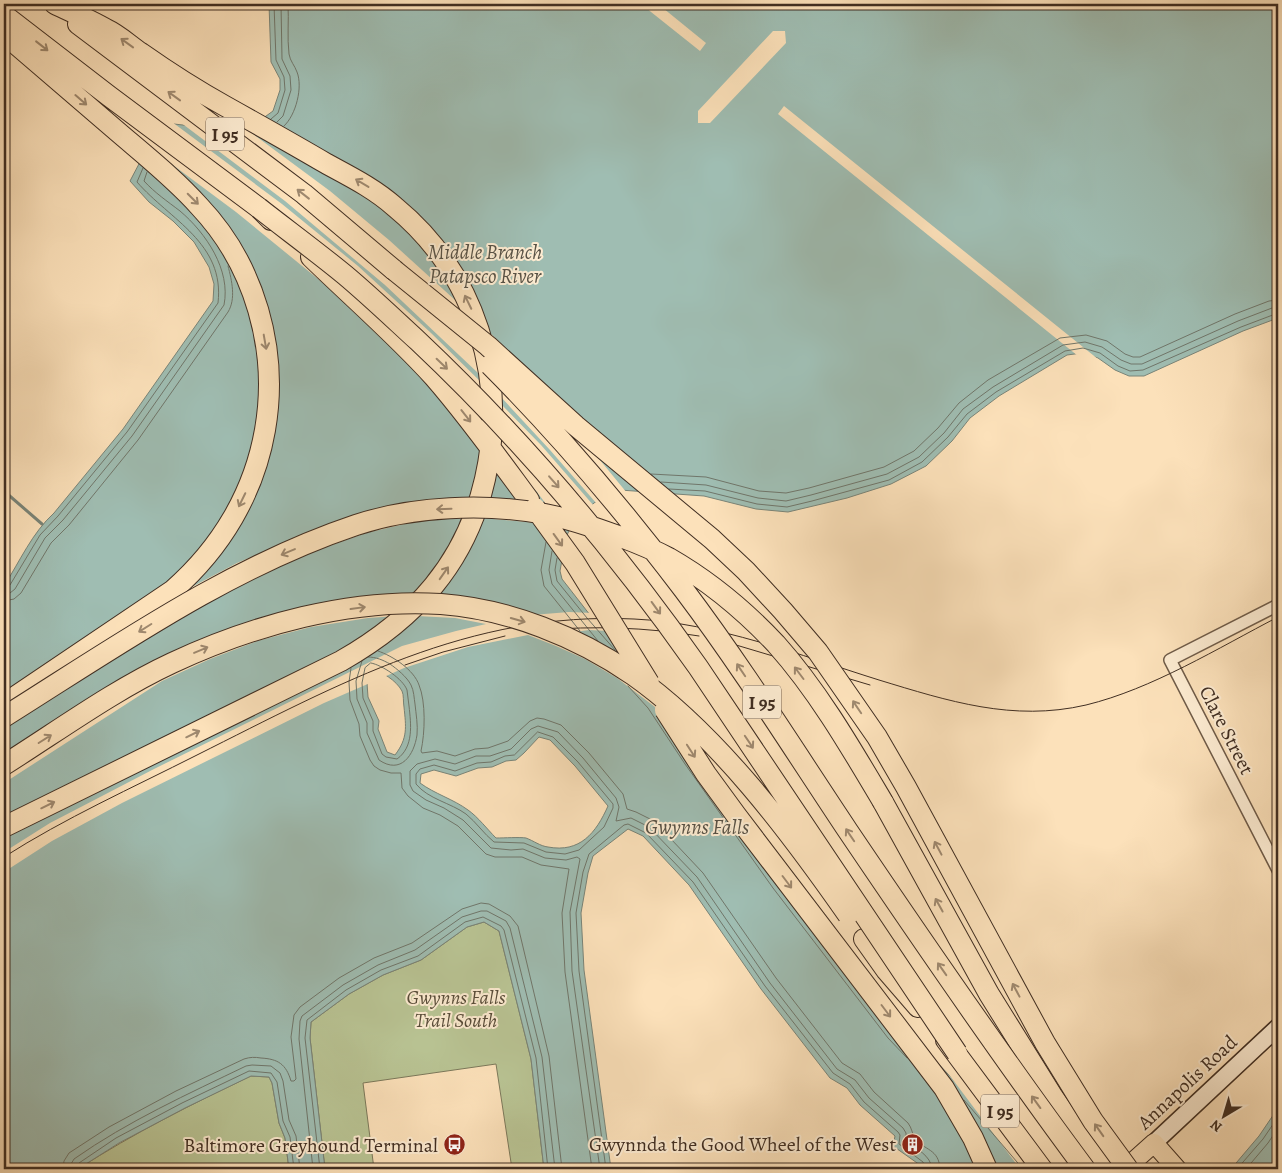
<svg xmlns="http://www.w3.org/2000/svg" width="1282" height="1173" font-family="Alegreya,serif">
<rect width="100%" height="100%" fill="#fce1ba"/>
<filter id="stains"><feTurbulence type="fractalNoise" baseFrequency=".004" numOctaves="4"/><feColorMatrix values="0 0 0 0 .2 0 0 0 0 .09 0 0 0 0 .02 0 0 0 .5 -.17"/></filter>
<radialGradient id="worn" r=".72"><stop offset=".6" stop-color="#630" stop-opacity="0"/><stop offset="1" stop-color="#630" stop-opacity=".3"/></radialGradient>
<!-- green -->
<path fill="#b9c494" stroke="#7c795b" d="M484,922L499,931L531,1059L544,1169H512L496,1064L363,1083L374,1169H325L310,1038L311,1022L349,994L383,975L421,960L467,927Z
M251,1076L269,1077L272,1083L279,1123L285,1138L289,1169H78C134,1133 192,1104 251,1076Z"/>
<!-- water -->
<path fill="#9fbdb2" stroke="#798478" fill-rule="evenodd" d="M269,4H1278V318L1243,331L1144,376H1129L1115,370L1098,358L1082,353L1067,355L999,396L970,418L952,441L926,466L891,484L847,498L788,512L756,509L704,496L620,490L606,495L594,503L579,516L569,531L566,537L560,571L562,579L590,615L624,653L903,1027L951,1077L1031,1169H922L920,1165L893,1146L895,1136L860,1105L847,1088L830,1078L761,989L689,885L643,836L628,829L593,856L588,873L581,913L584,970L611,1169H544L531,1059L499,931L484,922L467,927L421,960L383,975L349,994L311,1022L310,1038L325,1169H289L285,1138L279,1123L272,1083L269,1077L251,1076L185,1108L119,1143L78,1169H4V586C20,561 32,533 54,513L123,429L213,301L214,284L209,267L194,242L173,221L149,202L130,181L150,143L174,124L244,132L273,111L280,90V79L271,62ZM371,668C382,672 396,680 402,691C404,695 403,702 404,707C406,727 408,738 395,755L387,752L378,729L379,721L368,697L367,683ZM539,737L550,740L575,766L608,806C596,833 580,853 548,847C540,846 534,841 526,838C520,837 504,838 496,838C487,829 478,817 468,810C453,799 435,794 420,783L421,774L434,770L456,776L478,768L492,767L506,761L516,760L524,753Z
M1278,1108V1169H1231L1259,1136Z"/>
<!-- pier -->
<path fill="#fce1ba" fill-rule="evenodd" d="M641,4H658L706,43L700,51Z
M773,31H785L786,43L710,123H698V111Z
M784,106L1114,372L1097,360L1082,356H1078L778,114Z
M259,118L359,173L404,204L430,230L452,258L471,291L487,330L592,430L635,468L672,496L650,495L586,443L627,493H621L607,497L597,504L550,450L500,396V403L541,445L594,506L581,517L571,533L568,529L555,527L567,544L564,561L537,523L482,518L457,567L435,596L495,605L532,615L569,612L592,613L608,631L589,630L574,632L627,660L613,636L665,695L704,754L687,737L688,739L737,810L948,1085L978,1138L992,1169H979L953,1116L938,1092L729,819L701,781L655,707L617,678L585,659L556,646L528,635L468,647L404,668L384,677L372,671L370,683L324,703L122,803L52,841L4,872V852L12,847L50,823L154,769L402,646L456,631L486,624L455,618L417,616L388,641L360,659L4,834V821L339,657L369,639L398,616L368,618L311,627L257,641L210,659L162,681L4,783V755L132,675L159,660L209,637L262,618L317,605L373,597L419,596L445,563L468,519H444L413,522L366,533L312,552L259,575L181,616L4,727V694L155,594L183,571L195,558L218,529L229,512L245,478L251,458L262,404L261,364L259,342L249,305L234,267L224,250L204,221L181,197L138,160L145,148L203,202L221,223L237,247L251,276L263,309L269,328L274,368L275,386L272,424L264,458L250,496L231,531L220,547L197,574L172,596L173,597L237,563L335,522L374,510L412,502L476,497L486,455L418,374L374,329L323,283L236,212L146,145L149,141L172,122L282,204L358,266L431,333L487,388L486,382L478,373L385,285L285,201L180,122L243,130L245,128L330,191L389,240L466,310L458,291L439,261L416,232L388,206L360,187L248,126ZM513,466L537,492L546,504L538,503L512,468ZM496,469L520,500H519L489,497Z
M938,1060L953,1075L1033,1169H1020Z"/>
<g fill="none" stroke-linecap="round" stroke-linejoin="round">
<!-- shore -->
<path stroke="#70766a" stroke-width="1" d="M271,119L278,113L285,90L284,77L276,60L274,4
M277,122L283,116L291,90L290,76L282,59L281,4
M284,126C296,115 303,87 297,72C295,66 290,61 289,54C287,37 289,21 288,4
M651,474L706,477L759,491L786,493L809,488L884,467L914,451L938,428L959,403L988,380L1060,338L1086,335L1107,341L1125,354L1133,357H1140L1235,314L1269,301L1278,300
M661,482L706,485L758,498L786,501L811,495L887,474L919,457L944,433L963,409L993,387L1063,345L1085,342L1102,347L1121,360L1131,364H1142L1238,321L1272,308L1278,307
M669,489L705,491L757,504L787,507L812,501L889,480L922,462L948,437L967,414L996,392L1065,351L1083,348L1100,353L1118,366L1130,371L1143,370L1241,327L1278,313
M546,542L541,570L544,586L580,631
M552,551L549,570L552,584L598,641
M557,558L555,570L557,581L587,618L615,650
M4,588L10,585L40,535L58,516L127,432L218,303C225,243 170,220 137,182L143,168
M4,594L10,593L15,589L45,538L63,520L132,436L224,305C231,270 206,233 180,211C167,201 155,193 144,181L147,172
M4,601L14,599L21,593L51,543L69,525L138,440L228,312C236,299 232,281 228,266
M378,651C393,656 414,670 419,685C426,702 425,733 421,751L422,753L437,751L455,756L475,749L488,748L508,741L530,721L537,718L544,719L561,725L589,753L623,794L627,809L636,812L654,821L703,873L776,978L842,1063L860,1074L874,1092L908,1123C912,1128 912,1134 915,1138C924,1151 939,1148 940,1169
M362,661L356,681L357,699L367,723V733L379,760C401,775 414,755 417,735C418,725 416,714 415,704C414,698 414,691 411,685C407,677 397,669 390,664C383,660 376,657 368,657
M371,663C382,665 403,679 407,690C408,695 408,701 409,706C411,724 414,747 397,759L386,757L382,754L373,731V721L363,698L362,683L365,668Z
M351,668L349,682L350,700L359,724L360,736L370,760L374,766L380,770L391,773H401L402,788L408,796L423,808L440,815L458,826L486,854L495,857H522L541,865L569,869L562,913L565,972L592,1169
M628,686L648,708L685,764L773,888L888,1038L907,1058
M538,732L553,737L578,762L613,804V808L604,827L579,850L565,854L546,852L524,843L494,842C484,834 476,822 466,814C451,803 428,799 416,784V774L420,769L434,765L455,771L477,763L491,762L505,756L514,755Z
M964,1100L1023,1169
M63,1169L64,1161L69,1153L109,1127L176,1091L244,1059C250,1057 255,1057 261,1058C278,1059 286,1064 291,1081H294L296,1079L291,1037L294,1015L300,1007L339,978L374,958L412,943L462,909L481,903L489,904L510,916L518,926L549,1056L562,1169
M70,1169L71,1164L74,1159C128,1121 188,1094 246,1066L252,1065L271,1066L280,1073L283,1081L289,1120L296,1136L300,1169
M77,1169L79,1163L116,1138L182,1103L249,1071L271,1073L277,1082L283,1121L290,1137L294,1169
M313,1169L299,1039L300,1021L302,1016L343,985L378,965L415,950L462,917L481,911H487L506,921L510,928L542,1057L555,1169
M320,1169L305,1038L307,1020L346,990L381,970L418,956L465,922L483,917L501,926L504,930L536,1058L548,1169
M600,1169L572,971L570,912L580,859L577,857L566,860L545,858L523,849L511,850L491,848L463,820L444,808L426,800L413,791L410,785V771L417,764L435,759L455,764L476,756H490L511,749L531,729L538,726L558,732L583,758L616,798L619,807L616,821L631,818L649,827L697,877L770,983L837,1069L855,1080L869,1098L903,1128L906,1133V1141C916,1149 931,1155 932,1169
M606,1169L579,971L576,913L583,872L589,854L624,825L628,824L646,833L693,882L765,986L833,1073L850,1084L864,1102L898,1132L900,1135L899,1144L923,1162L926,1169
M1237,1169L1263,1139L1278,1117
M1246,1169L1268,1143L1278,1128"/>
<!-- stream -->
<path stroke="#798478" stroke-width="3" d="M4,491L42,524"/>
<defs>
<path id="minor" d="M1278,605L1170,660L1278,870"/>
<path id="secondary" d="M1154,1143L1278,1027"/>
<path id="primary" d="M1125,1169L1154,1143L1177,1169"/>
<path id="motorway" d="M4,15L109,96L259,208L271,220
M78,24L304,194L394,270
M4,34C42,67 80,99 118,132C146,156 175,179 199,206C255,265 279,350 265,430C254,493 221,548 173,590L4,704
M311,257C352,297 395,334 434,377C468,416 498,458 529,500
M883,802L989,994L1053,1097L1103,1169
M4,827L341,661C415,619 466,563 485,479C508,378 475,273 395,207C375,189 351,177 327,164C293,144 259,125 225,106C196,90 168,72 141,53C129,45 119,35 106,29C90,20 72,12 55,4
M864,939L886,970L918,1007
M946,1040L1042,1169"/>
</defs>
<!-- minor casing -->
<use href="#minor" stroke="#6f5b48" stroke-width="14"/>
<!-- secondary casing -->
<use href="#secondary" stroke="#402e22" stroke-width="19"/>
<!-- primary casing -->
<use href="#primary" stroke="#402e22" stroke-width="20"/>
<!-- motorway casing -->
<use href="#motorway" stroke="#402e22" stroke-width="22"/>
<!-- minor -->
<use href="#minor" stroke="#fdecd2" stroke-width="11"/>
<!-- secondary -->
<use href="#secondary" stroke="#fdecd2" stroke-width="16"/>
<!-- primary -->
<use href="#primary" stroke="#fce1ba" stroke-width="18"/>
<!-- motorway -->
<use href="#motorway" stroke="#fce1ba" stroke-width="20"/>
<!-- tram -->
<path stroke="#402e22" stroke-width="1" d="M540,630C596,626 643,627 699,636
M726,642L870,685
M405,665L443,652L505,636
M4,857C65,818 132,788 197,755C339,684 469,611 634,619C718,623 799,655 879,680C948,701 1013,722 1086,705C1152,689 1218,648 1278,617"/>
<defs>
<path id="motorway-bridge" d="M259,208C287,230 317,252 345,275C370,296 394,319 418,341C523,440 615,549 698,667L957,1053
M394,270L488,346L576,426L712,539L746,571L783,611L818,652L877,737L906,787L1045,1043L1093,1121L1128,1169
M490,365C560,435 624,511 684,590C742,667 794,750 848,831C925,945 1003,1059 1085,1169
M535,508L575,563L649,683
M665,710L706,774L736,815L944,1088L973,1138L987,1169
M4,717C117,646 228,568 356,525C413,506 486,503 545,514C571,519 596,528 621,537C637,543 654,550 669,558C709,581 745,611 776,644C818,691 851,748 883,802
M4,765C58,731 114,690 172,663C253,625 351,598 441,604C509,609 578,637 633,675C717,734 790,832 848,915"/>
</defs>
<!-- motorway-bridge casing -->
<use href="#motorway-bridge" stroke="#402e22" stroke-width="22" stroke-linecap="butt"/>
<!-- motorway-bridge -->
<use href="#motorway-bridge" stroke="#fce1ba" stroke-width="20"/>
</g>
<!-- one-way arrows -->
<defs><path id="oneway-shaft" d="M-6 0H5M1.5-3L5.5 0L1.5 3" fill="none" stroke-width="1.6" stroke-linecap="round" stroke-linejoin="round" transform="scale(1.25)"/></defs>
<g stroke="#9e886e">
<use href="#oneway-shaft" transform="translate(127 43) rotate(-144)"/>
<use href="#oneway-shaft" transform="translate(42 46) rotate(38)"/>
<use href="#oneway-shaft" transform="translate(174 96) rotate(-144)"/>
<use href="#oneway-shaft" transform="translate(81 100) rotate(41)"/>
<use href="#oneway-shaft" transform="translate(362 183) rotate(-149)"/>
<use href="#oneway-shaft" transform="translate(303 194) rotate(-142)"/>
<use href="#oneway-shaft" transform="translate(193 199) rotate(45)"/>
<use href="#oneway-shaft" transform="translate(468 302) rotate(-116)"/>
<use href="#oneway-shaft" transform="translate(265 342) rotate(80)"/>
<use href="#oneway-shaft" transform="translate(442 364) rotate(44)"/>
<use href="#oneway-shaft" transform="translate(466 416) rotate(52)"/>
<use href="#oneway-shaft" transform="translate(554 482) rotate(49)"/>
<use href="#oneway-shaft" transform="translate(242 500) rotate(116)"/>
<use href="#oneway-shaft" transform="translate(444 509) rotate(178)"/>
<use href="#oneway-shaft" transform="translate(558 540) rotate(54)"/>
<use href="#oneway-shaft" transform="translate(288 552) rotate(157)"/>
<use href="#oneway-shaft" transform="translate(444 573) rotate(-55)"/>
<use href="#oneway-shaft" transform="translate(358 608) rotate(-8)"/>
<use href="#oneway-shaft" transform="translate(656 608) rotate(54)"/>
<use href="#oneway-shaft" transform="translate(518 620) rotate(16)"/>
<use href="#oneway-shaft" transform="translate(145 628) rotate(148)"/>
<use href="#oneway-shaft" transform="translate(201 650) rotate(-23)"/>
<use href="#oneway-shaft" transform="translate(741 670) rotate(-124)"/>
<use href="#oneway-shaft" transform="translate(799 673) rotate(-127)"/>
<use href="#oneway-shaft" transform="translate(857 707) rotate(-124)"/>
<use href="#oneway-shaft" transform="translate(193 734) rotate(-26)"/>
<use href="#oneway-shaft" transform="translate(45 739) rotate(-32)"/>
<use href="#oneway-shaft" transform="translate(749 742) rotate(56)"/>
<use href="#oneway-shaft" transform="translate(691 751) rotate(57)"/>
<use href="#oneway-shaft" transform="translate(48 805) rotate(-26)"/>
<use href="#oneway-shaft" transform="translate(850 835) rotate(-124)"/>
<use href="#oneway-shaft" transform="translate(938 848) rotate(-118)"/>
<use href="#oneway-shaft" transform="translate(787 882) rotate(53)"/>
<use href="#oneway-shaft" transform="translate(939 905) rotate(-119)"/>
<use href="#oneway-shaft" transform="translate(942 969) rotate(-125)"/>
<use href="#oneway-shaft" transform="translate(1016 990) rotate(-118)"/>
<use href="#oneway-shaft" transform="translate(886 1011) rotate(53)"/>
<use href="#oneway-shaft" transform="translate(1036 1102) rotate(-126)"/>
<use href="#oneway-shaft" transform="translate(1099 1130) rotate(-125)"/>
</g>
<!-- icons -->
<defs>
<symbol id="building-disc" viewBox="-11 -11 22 22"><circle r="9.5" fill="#8f2418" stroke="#fdecd2"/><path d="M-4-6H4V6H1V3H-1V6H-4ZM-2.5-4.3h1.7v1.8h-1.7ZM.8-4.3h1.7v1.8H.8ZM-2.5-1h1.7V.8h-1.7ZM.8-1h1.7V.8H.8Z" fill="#fff"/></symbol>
<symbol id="bus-disc" viewBox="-11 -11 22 22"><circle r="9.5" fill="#8f2418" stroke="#fdecd2"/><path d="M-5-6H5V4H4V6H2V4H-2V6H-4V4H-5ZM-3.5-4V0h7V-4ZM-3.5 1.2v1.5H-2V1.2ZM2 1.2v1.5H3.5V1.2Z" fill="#fff"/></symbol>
</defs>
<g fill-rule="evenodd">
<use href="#building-disc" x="900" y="1132" width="25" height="25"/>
<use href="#bus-disc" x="442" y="1132" width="25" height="25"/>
</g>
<g text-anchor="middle" stroke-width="4" stroke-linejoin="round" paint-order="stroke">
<!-- shield labels -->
<g fill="#fdecd2" stroke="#796757" stroke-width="1">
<rect x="206" y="117.5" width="38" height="33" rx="4"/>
<rect x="743" y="685.5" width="38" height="33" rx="4"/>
<rect x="981" y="1094.5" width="38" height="33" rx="4"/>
</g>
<g font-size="19" font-weight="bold" fill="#402e22">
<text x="225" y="141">I 95</text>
<text x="762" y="709">I 95</text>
<text x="1000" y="1118">I 95</text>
</g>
<!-- street labels -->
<g font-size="20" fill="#402e22" stroke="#fdecd2">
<text transform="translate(1227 730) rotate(63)" y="7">Clare Street</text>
<text transform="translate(1187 1082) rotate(-43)" y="7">Annapolis Road</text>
</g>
<!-- park labels -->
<g font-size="20" font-style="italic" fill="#584c39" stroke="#fdecd2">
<text x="456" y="1004">Gwynns Falls<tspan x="456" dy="23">Trail South</tspan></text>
</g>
<!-- poi labels -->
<g font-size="20" fill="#402e22" stroke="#fdecd2" text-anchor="end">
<text x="896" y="1151">Gwynnda the Good Wheel of the West</text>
<text x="438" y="1152">Baltimore Greyhound Terminal</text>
</g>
<!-- water labels -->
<g font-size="21" font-style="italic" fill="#585246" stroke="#fdecd2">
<text x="485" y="259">Middle Branch<tspan x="485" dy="24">Patapsco River</tspan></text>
<text x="697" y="834">Gwynns Falls</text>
</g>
</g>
<!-- margin -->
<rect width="1282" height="1173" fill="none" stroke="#fce1ba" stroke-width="20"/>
<rect x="5" y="5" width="1272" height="1163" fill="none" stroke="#402e22" stroke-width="2.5"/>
<rect x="10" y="10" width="1262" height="1153" fill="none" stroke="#402e22"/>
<!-- north arrow -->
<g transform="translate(1224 1116) rotate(218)" stroke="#fdecd2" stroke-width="4" paint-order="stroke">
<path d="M0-4L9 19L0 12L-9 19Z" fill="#402e22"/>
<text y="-8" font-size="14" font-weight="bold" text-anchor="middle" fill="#402e22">N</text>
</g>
<rect width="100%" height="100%" filter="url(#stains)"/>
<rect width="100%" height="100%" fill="url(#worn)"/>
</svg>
